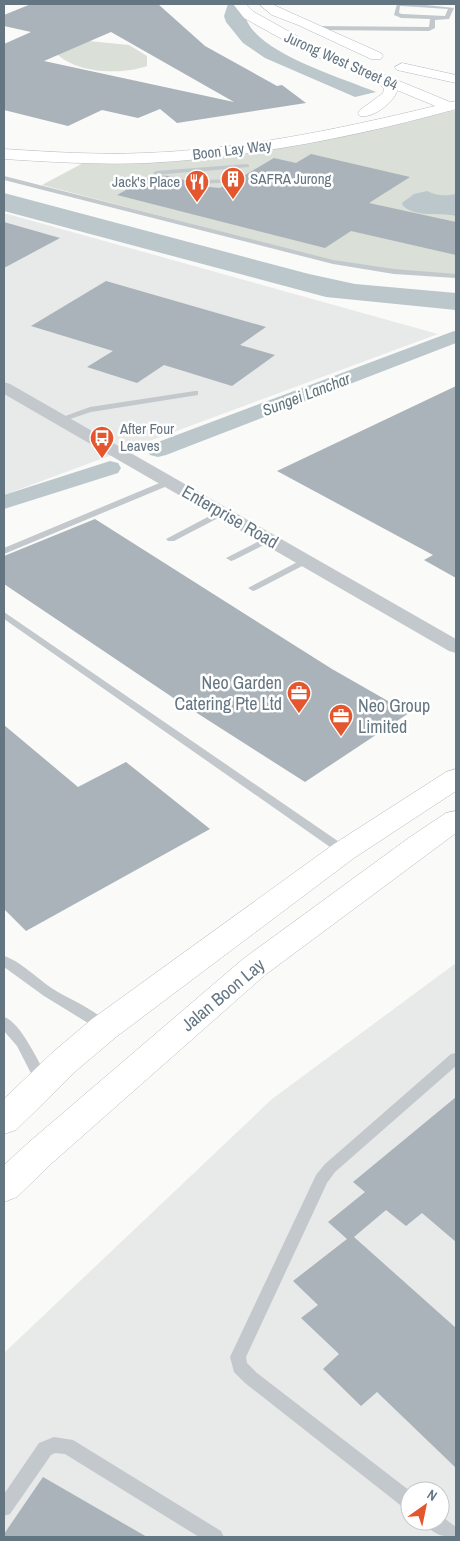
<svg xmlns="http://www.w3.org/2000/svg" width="460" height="1541" font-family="'Archivo Narrow',sans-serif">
<rect width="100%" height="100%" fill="#fafaf8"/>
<!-- built -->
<path fill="#e8e9e9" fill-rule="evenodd" d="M4,213L438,334L4,495Z
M456,963V1537H4V1353L272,1099ZM410,1491H440V1521H410Z"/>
<!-- green -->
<path fill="#dadfd7" d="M79,40L129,45L147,56V66C121,75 75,74 55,52Z
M456,110V274H418L334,261L42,185L87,161H150L246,153L331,139Z"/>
<!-- water -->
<path fill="#bbc7cb" d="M228,4H246C245,10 244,17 248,23C265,55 342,78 376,92L355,97L265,58L243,43L226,22L224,16Z
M427,191C437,196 445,196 456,194V216C439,212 417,218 403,206L402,203L414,194Z
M4,193L309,274L355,284L456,293V310L326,297L4,211Z"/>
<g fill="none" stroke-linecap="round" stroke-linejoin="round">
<!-- canal -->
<path fill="#bbc7cb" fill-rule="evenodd" d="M454,331L456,332V343L166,455L158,457L150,455L147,450L150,445Z
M110,461L118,463L121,468L118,473L4,509V495Z"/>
</g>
<!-- building -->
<path fill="#aab3b9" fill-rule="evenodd" d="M31,4H158L205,46L277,86L282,85L306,103L177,123L160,109L138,118L102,110L68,126L4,110V44L31,32L4,26V15ZM111,32L234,102L44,61Z
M311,154L410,177L369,203L456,222V255L351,231L325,248L117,195L153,175L169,176L192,182L199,186L220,188L228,184L239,183L240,178L274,158L296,163Z
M4,222L60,238L4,268Z
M106,281L266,327L240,345L275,355L232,386L164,365L137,383L87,367L113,351L31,326Z
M456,386V578L424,560L433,555L277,471Z
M95,519L332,669L409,713L305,782L175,699L4,584V556Z
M4,725L78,787L126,762L210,829L26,931L4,909Z
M456,1097V1242L422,1213L406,1226L386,1210L354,1237L456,1328V1468L377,1392L361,1406L323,1369L339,1354L301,1318L318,1305L293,1281L347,1239L328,1222L365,1192L353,1182Z
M43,1477L147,1537H4V1534Z"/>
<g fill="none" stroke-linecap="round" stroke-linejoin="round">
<defs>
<path id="secondary" d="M233,4H246L254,12L317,47L455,104L456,108L450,111L445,110L307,53L244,18Z
M259,4C263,4 270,3 274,5C309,21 345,37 381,53L383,56L381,59H371L298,25L272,15Z"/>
<path id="primary" d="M402,63L456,75V83L397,70L395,67Z
M383,75C390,77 394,82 398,88C396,101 373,119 360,116L358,113L360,110L383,93L384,89L376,79Z
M456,101V109C355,137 252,157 147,163C100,165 51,162 4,159V149C51,152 98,155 145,153C251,149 353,126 456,101Z
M456,769V791L354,858L116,1037L77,1070L16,1130L4,1134V1099L53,1052L92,1019L334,844L446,772Z
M456,811V833L265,975L52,1163L17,1197L4,1202V1165L28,1143L243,959L410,837L446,813Z"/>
</defs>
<!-- secondary casing -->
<use href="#secondary" stroke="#b3babf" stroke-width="1"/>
<!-- primary casing -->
<use href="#primary" stroke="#b5babe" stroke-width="1"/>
<!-- lane -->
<path fill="#c3c8cc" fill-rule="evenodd" d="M397,4H417L454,8L449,19L435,20V28L429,31L317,30L314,28L317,26L429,27L430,19L401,18L394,15ZM400,6H401L448,9L445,16L402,14L399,13Z
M247,164L249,165V167L194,172L201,180L238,179V181L236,182L200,184L195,182L188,172L156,175L153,173L156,171Z
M4,176L333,260L394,269L456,274V278L394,274L333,264L4,180Z
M195,391H198V395L91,412L61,422L57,419L90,407Z
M169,479L172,480V484L4,554V548Z
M221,510L226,513L224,515L174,541H168L166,539Z
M267,537L272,540L270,542L234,560L231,561L226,558Z
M305,558L310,561L308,563L256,590L253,591L248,588Z
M4,612L348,848L350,851L348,854H340L4,619Z
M4,956C20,961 38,979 53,989C68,999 102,1012 111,1028L109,1032L104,1033L99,1032L88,1023L44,996L4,967Z
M4,1017C21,1022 40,1065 49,1081L47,1085L42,1086L37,1085L17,1046L4,1031Z
M456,1053V1066L335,1172L327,1183L246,1357L247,1363L257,1373L410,1491V1510L404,1508L245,1383L234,1372L230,1357L316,1175L325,1164L451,1054Z
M54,1437L73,1440L221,1531L224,1537H199L65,1454L55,1453L51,1455L10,1514L4,1516V1494L39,1443Z
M440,1515L456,1527V1537C443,1537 431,1535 425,1521H440Z"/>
<!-- street -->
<path fill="#c3c8cc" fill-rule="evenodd" d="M4,382L10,384L456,639V653L449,651L4,394Z"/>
<!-- secondary -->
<use href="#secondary" fill="#fff" fill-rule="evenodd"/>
<!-- primary -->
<use href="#primary" fill="#fff" fill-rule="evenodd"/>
</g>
<!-- icons -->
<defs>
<symbol id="building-pin" viewBox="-11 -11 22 30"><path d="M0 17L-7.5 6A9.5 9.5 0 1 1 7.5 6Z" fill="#e4572e" stroke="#fff"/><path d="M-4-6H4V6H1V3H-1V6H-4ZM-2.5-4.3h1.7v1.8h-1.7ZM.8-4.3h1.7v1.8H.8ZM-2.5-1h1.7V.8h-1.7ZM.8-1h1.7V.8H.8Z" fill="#fff"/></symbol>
<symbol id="restaurant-pin" viewBox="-11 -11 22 30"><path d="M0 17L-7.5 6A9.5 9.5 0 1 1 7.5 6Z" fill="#e4572e" stroke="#fff"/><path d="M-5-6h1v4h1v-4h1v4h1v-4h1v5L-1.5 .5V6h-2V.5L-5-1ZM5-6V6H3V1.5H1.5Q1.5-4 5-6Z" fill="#fff"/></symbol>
<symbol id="bus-pin" viewBox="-11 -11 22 30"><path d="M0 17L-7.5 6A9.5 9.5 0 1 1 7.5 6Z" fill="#e4572e" stroke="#fff"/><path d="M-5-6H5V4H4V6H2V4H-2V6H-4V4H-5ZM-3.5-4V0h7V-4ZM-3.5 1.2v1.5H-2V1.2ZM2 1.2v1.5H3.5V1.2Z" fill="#fff"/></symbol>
<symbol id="office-pin" viewBox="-11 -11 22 30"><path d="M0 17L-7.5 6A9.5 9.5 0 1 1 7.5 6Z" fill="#e4572e" stroke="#fff"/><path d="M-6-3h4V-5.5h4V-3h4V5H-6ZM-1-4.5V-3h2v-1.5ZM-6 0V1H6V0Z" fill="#fff"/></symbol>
</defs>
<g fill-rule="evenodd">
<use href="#building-pin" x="219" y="165" width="28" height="38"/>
<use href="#restaurant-pin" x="183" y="168" width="28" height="38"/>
<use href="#bus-pin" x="88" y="424" width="28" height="38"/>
<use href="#office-pin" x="285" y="679" width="28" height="38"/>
<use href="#office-pin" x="327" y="702" width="28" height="38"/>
</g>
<g text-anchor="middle" stroke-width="5" stroke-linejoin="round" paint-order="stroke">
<!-- far-street labels -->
<g font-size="15" fill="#657683" stroke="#fff">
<text transform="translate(341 61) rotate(24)" y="5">Jurong West Street 64</text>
<text transform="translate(232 150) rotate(-7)" y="5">Boon Lay Way</text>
</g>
<!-- far-poi labels -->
<g font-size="15" fill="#657683" stroke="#fff" text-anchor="start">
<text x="250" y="184">SAFRA Jurong</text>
<text x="180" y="187" text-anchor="end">Jack's Place</text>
<text x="120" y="434">After Four<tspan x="120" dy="17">Leaves</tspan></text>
</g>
<!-- far-water labels -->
<g font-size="16" font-style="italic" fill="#60757c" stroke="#fff">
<text transform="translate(306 394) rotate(-21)" y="6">Sungei Lanchar</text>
</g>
<!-- street labels -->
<g font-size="18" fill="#657683" stroke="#fff">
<text transform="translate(230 517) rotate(30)" y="6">Enterprise Road</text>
<text transform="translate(223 995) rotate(-40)" y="6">Jalan Boon Lay</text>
</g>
<!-- poi labels -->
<g font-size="18" fill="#657683" stroke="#fff" text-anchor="end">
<text x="282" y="689">Neo Garden<tspan x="282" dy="21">Catering Pte Ltd</tspan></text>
<text x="358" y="712" text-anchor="start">Neo Group<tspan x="358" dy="21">Limited</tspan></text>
</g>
</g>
<!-- border -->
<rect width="460" height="1541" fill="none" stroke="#657683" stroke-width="10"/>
<!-- north arrow -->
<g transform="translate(425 1506) rotate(33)"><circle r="24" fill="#ffffff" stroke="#c1c8cd"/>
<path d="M0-4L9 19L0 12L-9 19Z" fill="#e4572e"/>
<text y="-8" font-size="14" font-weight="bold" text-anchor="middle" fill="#657683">N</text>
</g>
</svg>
